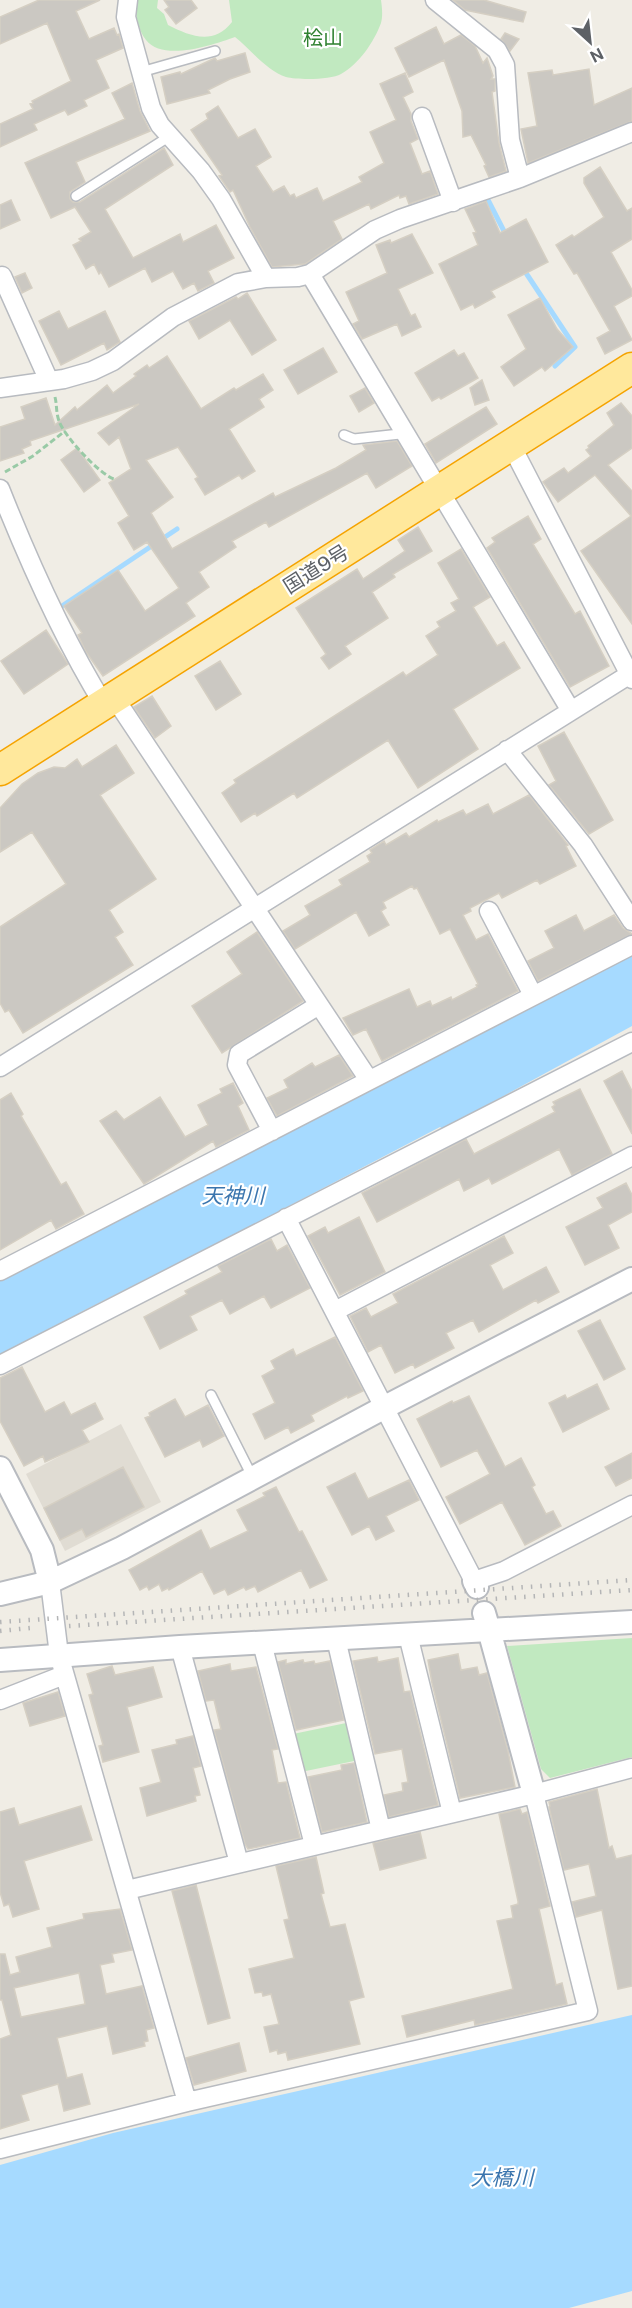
<svg xmlns="http://www.w3.org/2000/svg" width="632" height="2308" font-family="'Public Sans','Noto Sans JP',sans-serif">
<rect width="100%" height="100%" fill="#f0ede5"/>
<!-- education -->
<path fill="#e0dcd3" d="M121,1424L161,1502L65,1551L26,1474Z"/>
<!-- green -->
<path fill="#c1e9c0" d="M135,0H158L157,8L164,14L168,25C190,36 213,46 232,22L229,0H381C382,7 383,16 381,23C374,42 359,64 341,74C331,80 298,80 286,77C268,72 249,48 235,37C213,45 163,62 146,40C137,29 136,14 135,0Z
M632,1638V1757L550,1778L541,1769L507,1646Z
M351,1722L359,1760L301,1772L293,1734Z"/>
<!-- water -->
<path fill="#a6daff" d="M632,954V1026L443,1129L440,1127L266,1218L265,1222L182,1265L180,1262L79,1313V1317L0,1357V1281L81,1232Z
M632,2015V2291L569,2308H0V2165L113,2133Z"/>
<g fill="none" stroke-linecap="round" stroke-linejoin="round">
<!-- stream -->
<path stroke="#a6daff" stroke-width="5" d="M486,196L507,237
M522,267L575,347L555,366
M62,606L177,529"/>
</g>
<!-- building -->
<path fill="#cbc8c2" stroke="#d5cfc3" stroke-width="1.5" fill-rule="evenodd" d="M39,0H100L76,11L89,39L114,28L117,35L119,34L123,48L96,60L109,88L84,100L87,106L68,115L65,110L34,124L37,130L0,147V124L33,109L30,104L33,103L32,101L71,81L47,23L0,44V17Z
M164,0H191L197,8L176,24L165,10L169,7Z
M453,0H484L526,12L523,22L465,10Z
M436,27L444,44L461,35L475,46L483,63L487,58L493,76L491,79H495V91L492,92L499,143L506,171L489,177L484,166L486,165L471,135L463,137L462,111L444,60L409,77L395,48Z
M505,33L519,39L510,51L501,39Z
M245,53L250,72L230,79L208,90L210,93L167,104L161,77L180,72L181,74L215,58L217,61Z
M589,69L594,105L632,88V121L528,163L521,129L537,126L528,73L552,70L553,75Z
M405,73L413,92L403,97L411,114V121L418,139L410,143L422,174L430,171L438,194L409,204L406,196L400,198L399,195L371,209L369,204L333,221L342,239L305,264L272,267L250,227L233,190L230,192L219,176L222,175L191,130L208,119L206,114L218,106L238,138L255,129L271,157L256,166L273,192L284,186L290,196L294,194L296,198L317,188L323,201L362,182L359,177L384,163L370,132L396,120L380,84Z
M132,83L140,111L150,131L76,162L85,182L70,192V199L73,202H80L164,148L173,165L105,209L133,258L180,234L183,242L216,225L234,258L208,271L214,283L198,291L194,283L183,289L173,271L152,282L145,268L109,287L101,272L99,274L94,264L86,269L73,245L81,241L79,239L91,232L75,207L51,218L25,163L125,119L112,93Z
M600,167L627,211L632,208V239L611,252L632,290V296L614,306L632,340L605,354L597,338L610,331L577,273L574,274L556,245L572,235L574,237L604,217L584,183V178Z
M11,200L20,220L0,229V205Z
M486,201L500,233L526,219L548,262L491,291L495,297L475,308L473,304L461,310L439,264L478,245L473,233L476,232L465,209Z
M412,234L433,273L398,289L411,316L415,314L421,327L402,336L397,324L362,339L353,324L359,321L346,292L387,273L376,245L390,240L391,243Z
M25,273L32,288L22,293L15,277Z
M247,293L276,340L252,355L230,320L199,339L189,321L236,297L238,299Z
M540,298L557,329L573,347L545,371L542,367L514,386L501,367L526,349L508,315Z
M59,311L68,329L105,311L120,342L107,350L104,343L61,365L39,321Z
M323,348L337,372L298,394L284,370Z
M454,350L458,356L464,353L478,378L441,399L439,397L432,401L415,373Z
M167,356L201,409L234,388L236,390L263,374L273,390L259,399L264,407L229,429L255,471L242,479L239,475L205,495L195,479L198,477L178,447L146,460L173,497L151,513L172,549L273,493L275,497L336,468L366,450L363,445L397,441L412,466L376,488L367,473L269,527L266,522L232,541L236,547L199,572L209,587L186,603L195,616L103,676L86,652L78,635L82,633L64,606L118,570L145,611L179,588L147,542L134,550L118,523L129,516L109,483L131,469L119,437L109,445L98,433L139,404L30,441L31,445L22,449L24,453L0,461V427L25,419L21,407L46,398L55,425L75,407L77,410L107,385L113,393L136,376L134,374L147,365L149,368Z
M482,380L489,400L475,405L470,388Z
M365,388L374,403L359,412L350,396Z
M621,403L632,416V448L608,465L632,491V624L581,551L631,516L595,475L558,502L543,482L564,468L568,473L591,456L586,450L589,448L588,446L614,425L607,413Z
M486,407L497,424L436,463L425,444Z
M77,448L100,480L84,492L61,460Z
M528,516L541,539L533,544L575,614L580,611L609,666L570,687L487,548L495,542L492,538Z
M418,527L432,551L393,574L395,577L372,592L388,618L345,646L351,654L329,669L321,658L326,654L296,608L357,569L363,579L405,551L398,540Z
M461,549L490,597L473,607L497,646L504,642L520,668L453,709L478,749L418,788L388,740L297,798L294,793L257,816L255,813L241,822L222,793L236,783L234,780L403,672L406,676L438,655L426,636L440,627L437,622L456,611L451,603L459,599L438,563Z
M46,630L68,664L24,694L1,661Z
M220,661L241,694L216,710L195,676Z
M152,696L171,726L155,738L134,707Z
M564,732L613,820L589,834L549,785L556,781L538,746Z
M116,745L134,773L100,795L156,879L109,910L123,932L115,937L133,965L23,1033L9,1010L5,1012L0,1003V927L66,884L32,832L0,852V808L22,784L38,773L54,767L65,768L77,759L82,767Z
M529,795L568,845L566,846L576,866L540,884L537,880L502,898L499,893L470,908L471,911L463,915L476,940L488,934L518,991L382,1061L366,1029L353,1035L343,1018L409,989L417,1007L430,1001L432,1006L451,997L452,1000L477,987L476,985L478,984L450,929L440,934L417,888L414,889L412,886L383,902L386,908L381,911L389,925L369,936L356,912L295,949L283,931L310,915L305,906L342,885L339,880L370,862L367,856L372,853L370,850L384,841L386,845L406,833L409,837L437,820L438,822L463,810L466,815L488,804L493,814Z
M576,915L584,931L614,915L623,928L632,934L538,981L528,961L554,948L545,931Z
M257,932L303,1001L222,1053L192,1006L242,974L227,952Z
M339,1055L353,1076L277,1116L267,1098L288,1088L284,1080L312,1063L315,1067Z
M622,1071L632,1091V1134L604,1081Z
M233,1083L243,1103L238,1106L249,1130L216,1147L213,1141L144,1184L100,1121L116,1111L124,1120L160,1097L185,1137L208,1125L198,1105L222,1093L220,1089Z
M580,1089L612,1154L572,1175L559,1149L492,1184L489,1178L464,1191L459,1179L377,1222L362,1193L466,1139L474,1154L555,1112L552,1107L555,1105L553,1102Z
M11,1093L23,1114L21,1116L61,1185L66,1182L84,1214L56,1229L51,1220L0,1250V1100Z
M626,1183L632,1195V1212L608,1225L619,1248L585,1265L566,1227L603,1208L597,1198Z
M359,1217L385,1272L340,1295L308,1236L325,1227L328,1233Z
M504,1236L513,1253L490,1265L503,1290L546,1267L559,1292L538,1303L536,1300L479,1332L473,1320L446,1333L454,1348L415,1368L413,1364L395,1373L381,1345L368,1352L350,1316L366,1308L371,1317L398,1303L393,1294Z
M271,1239L277,1251L287,1245L310,1288L271,1308L264,1296L230,1314L222,1300L190,1316L197,1330L160,1349L144,1317L187,1294L185,1291L222,1272L218,1266Z
M600,1320L625,1369L604,1380L578,1331Z
M335,1337L363,1391L348,1398L347,1396L311,1415L314,1421L291,1433L288,1427L265,1439L253,1414L275,1403L262,1376L275,1369L271,1361L293,1349L296,1356Z
M22,1367L45,1412L64,1402L71,1415L95,1403L103,1419L82,1430L89,1442L45,1462L43,1456L24,1466L0,1421V1378Z
M597,1384L609,1409L563,1432L549,1403L565,1395L567,1399Z
M469,1396L505,1467L521,1458L535,1485L532,1487L546,1514L553,1511L561,1526L525,1545L502,1502L460,1524L446,1497L490,1474L477,1450L441,1467L417,1419L452,1401L453,1403Z
M175,1399L185,1417L208,1405L224,1436L203,1447L200,1440L165,1457L145,1418L150,1416L149,1413Z
M632,1453V1478L616,1486L605,1467Z
M123,1467L144,1507L86,1537L82,1529L60,1540L44,1508Z
M355,1473L368,1499L409,1480L419,1500L386,1516L394,1531L376,1540L369,1526L352,1535L327,1487Z
M276,1487L299,1532L302,1531L327,1580L310,1588L301,1570L258,1592L255,1586L246,1590L244,1587L228,1595L225,1589L214,1594L202,1571L169,1590L168,1588L162,1591L159,1584L149,1590L147,1586L140,1590L129,1570L201,1530L210,1549L248,1531L237,1510L265,1496L263,1493Z
M458,1654L461,1670L477,1667L479,1675L487,1673L508,1751L515,1787L460,1798L432,1683L428,1660Z
M377,1657L378,1662L398,1658L404,1692L410,1691L438,1805L389,1817L384,1795L403,1791L402,1783L408,1782L402,1749L375,1754L353,1661Z
M286,1660V1664L303,1660L304,1663L314,1661L315,1664L330,1661L344,1720L296,1730L278,1662Z
M230,1664L231,1671L256,1667L278,1749L272,1750L278,1783L286,1782L300,1838L248,1849L245,1844L214,1730L221,1729L214,1700L206,1701L198,1671Z
M112,1666L115,1675L153,1667L162,1697L127,1707L139,1752L103,1762L99,1746L103,1745L89,1695L93,1694L87,1674Z
M58,1692L65,1716L30,1726L23,1703Z
M193,1736L201,1766L193,1768L200,1795L195,1796L196,1801L147,1816L140,1788L161,1782L152,1750L177,1744L176,1740Z
M354,1763L367,1822L322,1832L308,1777L342,1770L341,1765Z
M597,1789L609,1848L612,1846L616,1859L632,1855V1986L618,1989L602,1910L576,1917L572,1902L596,1896L589,1864L564,1870L549,1807L550,1806L549,1802Z
M81,1806L92,1840L24,1861L39,1909L13,1917L9,1904L4,1906L0,1892V1812L14,1808L19,1825Z
M520,1809L522,1814L527,1812L550,1906L539,1909L556,1985L562,1983L567,2004L475,2025L474,2020L407,2037L402,2016L513,1989L497,1921L513,1918L511,1906L518,1904V1901L499,1814Z
M420,1832L426,1858L380,1870L373,1843Z
M316,1857L324,1893L321,1894L330,1927L345,1924L364,1997L349,2001L360,2044L288,2060L286,2052L278,2054L277,2050L270,2052L264,2027L279,2024L271,1994L263,1996L262,1992L255,1993L249,1969L294,1958L284,1920L289,1919L276,1866Z
M196,1885L230,2018L208,2024L172,1891Z
M120,1909L132,1950L112,1954L114,1962L100,1965L106,1994L142,1986L154,2028L146,2030L148,2041L144,2042L145,2046L113,2054L107,2026L57,2038L67,2078L82,2074L90,2104L64,2111L58,2084L21,2095L29,2120L0,2129V2039L11,2035L2,2000H0V1954H5L10,1975L20,1972L16,1957L52,1947L47,1928L84,1919L83,1914ZM79,1973L85,2004L21,2017L14,1988Z
M239,2043L246,2071L194,2085L186,2058Z"/>
<g fill="none" stroke-linecap="round" stroke-linejoin="round">
<defs>
<path id="service" d="M141,72L215,51
M76,196L170,136
M344,435L354,439L400,434L405,431
M211,1395L253,1478"/>
<path id="minor" d="M128,0L126,17L151,108L160,125L201,171L221,199L266,278
M435,0L497,50L505,65L510,140L520,178
M422,117L453,202
M310,274L571,711
M2,276L49,381
M0,388L64,379L92,371L113,361L173,317L238,283L266,278L298,277L310,274L375,230L400,219L520,178L632,132
M511,445L632,679
M0,489C29,562 62,637 104,705
M114,697L369,1080
M507,750L583,845L632,921
M489,911L533,995
M0,1067L632,673
M272,1131L237,1065L239,1054L319,1005
M286,1218L474,1581L504,1571L632,1505
M0,1271L632,945
M335,1311L632,1156
M0,1365L632,1042
M50,1582L59,1655L187,2102
M408,1635L452,1813
M336,1639L381,1830
M262,1643L314,1845
M180,1647L239,1863
M0,1700L64,1675
M127,1890L534,1794L632,1768
M0,2149L187,2102L588,2011L534,1794"/>
<path id="tertiary" d="M0,1468L42,1550L50,1582
M474,1581L477,1587
M0,1594L50,1582L122,1548L385,1407L632,1279
M484,1613L489,1630L632,1622
M0,1660L180,1647L489,1630L534,1794"/>
<path id="trunk" d="M0,770L632,368"/>
</defs>
<!-- service casing -->
<use href="#service" stroke="#b8bbc0" stroke-width="12"/>
<!-- minor casing -->
<use href="#minor" stroke="#b8bbc0" stroke-width="21"/>
<!-- tertiary casing -->
<use href="#tertiary" stroke="#b8bbc0" stroke-width="26"/>
<!-- trunk casing -->
<use href="#trunk" stroke="#f5a300" stroke-width="33"/>
<!-- path -->
<path stroke="#99caa6" stroke-width="3" stroke-dasharray="6 3" stroke-linecap="butt" d="M55,397C57,405 56,413 59,421C64,436 99,474 114,479
M5,472L33,456L65,431"/>
<!-- service -->
<use href="#service" stroke="#fff" stroke-width="9"/>
<!-- minor -->
<use href="#minor" stroke="#fff" stroke-width="18"/>
<!-- tertiary -->
<use href="#tertiary" stroke="#fff" stroke-width="22"/>
<!-- trunk -->
<use href="#trunk" stroke="#ffe89c" stroke-width="30"/>
<!-- rail -->
<path stroke="#b4b5b6" stroke-width="4.5" stroke-dasharray="1.5 8" stroke-linecap="butt" d="M0,1622L632,1580
M69,1626L632,1590
M0,1631L30,1628"/>
</g>
<g text-anchor="middle" stroke-width="4.5" stroke-linejoin="round" paint-order="stroke">
<!-- park labels -->
<g font-size="20" fill="#308231" stroke="#fff">
<text x="323" y="45">桧山</text>
</g>
<!-- street labels -->
<g font-size="20" fill="#5d6166" stroke="#fff">
<text transform="translate(316 569) rotate(-32)" y="7">国道9号</text>
</g>
<!-- water labels -->
<g font-size="21" font-style="italic" fill="#3a75ae" stroke="#fff">
<text x="233" y="1203">天神川</text>
<text x="502" y="2185">大橋川</text>
</g>
</g>
<!-- north arrow -->
<g transform="translate(590 42) rotate(153)" stroke="#ffffff" stroke-width="4.5" paint-order="stroke">
<path d="M0-4.5L10 22L0 15L-10 22Z" fill="#5d6166"/>
<text y="-9" font-size="16" font-weight="bold" text-anchor="middle" fill="#5d6166">N</text>
</g>
</svg>
